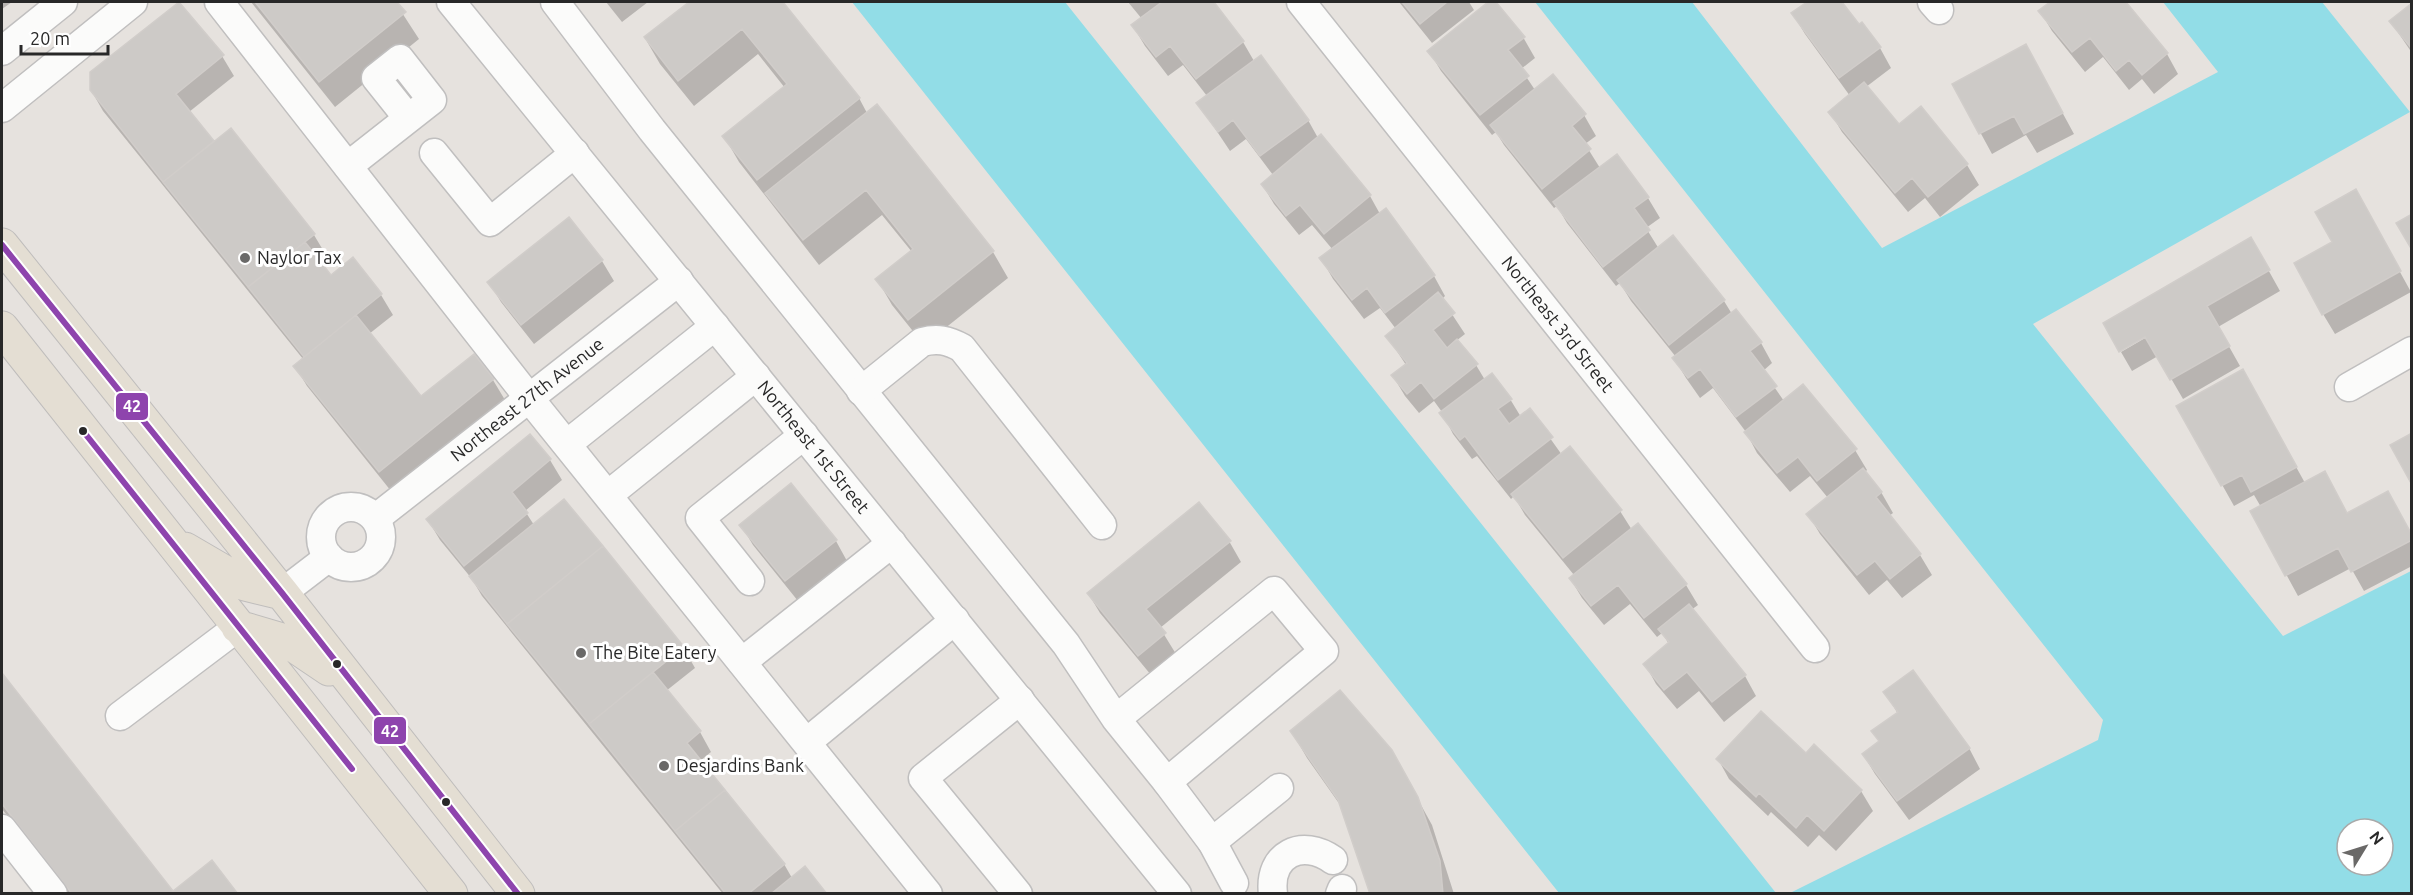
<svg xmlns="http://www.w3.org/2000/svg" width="2413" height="895" font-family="Ubuntu,sans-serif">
<rect width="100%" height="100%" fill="#e6e2de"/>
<!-- water -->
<path fill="#92dde7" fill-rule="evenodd" d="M852,2H1065L1776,893H1559Z
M1535,2H1692L1882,248L2218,72L2163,2H2322L2410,112L2033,324L2283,636L2411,571V893H1790L2098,740L2103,720ZM2347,829H2383V865H2347Z"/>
<!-- shadow -->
<path fill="#0003" d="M2,2H12L2,9Z
M251,2H395L419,39L335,107Z
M606,2H648L622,22Z
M691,2H781L859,98L867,113L877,106L993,252L1008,278L924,345L892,305L877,279L912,252L882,215L819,265L739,162L724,136L785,88L758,54L694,106L660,64L645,38Z
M1128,2H1212L1243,42L1254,61L1308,120L1318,138L1321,136L1370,196L1380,214L1434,276L1445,296L1442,299L1465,334L1456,341L1476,365L1485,380L1510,399L1521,417L1530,410L1562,455L1620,511L1632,530L1686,585L1698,605L1691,610L1745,676L1756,696L1724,722L1699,691L1677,709L1656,684L1645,664L1669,644L1662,633L1657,637L1630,604L1604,625L1582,598L1570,578L1574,575L1525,515L1514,496L1511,499L1477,456L1472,459L1453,434L1442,412L1434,401L1419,413L1405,396L1393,376L1406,365L1387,336L1396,329L1380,308L1364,319L1333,279L1321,258L1333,250L1312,225L1299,235L1274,204L1262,184L1273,175L1246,139L1230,151L1198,103L1207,96L1183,65L1168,76L1145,46L1133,26L1142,19Z
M1399,2H1469L1474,10L1432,43Z
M1490,2H1494L1523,37L1535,58L1521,69L1535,90L1584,115L1596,136L1585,144L1600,168L1648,198L1660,218L1646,228L1659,249L1673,237L1724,301L1732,314L1736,311L1761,343L1772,363L1763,371L1784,401L1855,450L1867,470L1865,472L1881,492L1893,513L1889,516L1920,555L1932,575L1902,598L1887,580L1869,595L1820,534L1808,514L1828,498L1810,476L1790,492L1757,453L1746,432L1713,388L1700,398L1686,378L1674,358L1676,357L1631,301L1620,283L1616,286L1567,223L1557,206L1554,208L1504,145L1496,132L1492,135L1441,71L1429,51Z
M1810,2H1841L1859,27L1862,24L1880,48L1891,68L1866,87L1899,126L1920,108L1967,165L1979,185L1940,217L1925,198L1908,212L1842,132L1830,112L1850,96L1805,34L1793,14Z
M2052,2H2125L2167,54L2178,74L2154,94L2142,79L2129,90L2103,57L2085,72L2052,31L2040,11Z
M2412,5V53L2391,22Z
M222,56L234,76L189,112L214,143L230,130L314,235L326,255L318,261L331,277L381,295L393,315L369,334L421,399L474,356L493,380L505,400L391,491L307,386L295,366L303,359L103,111L91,90Z
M2037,66L2074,134L2037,153L2026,135L1992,154L1954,84Z
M2367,212L2411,292L2335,334L2323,314L2334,242Z
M2251,239L2280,291L2218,327L2240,366L2183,399L2158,356L2132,371L2121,352L2152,334Z
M602,261L614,281L534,344L501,302L489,282Z
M2254,391L2305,483L2347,514L2412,536V566L2364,591L2351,568L2298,596L2252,512L2261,507L2254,495L2234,506L2178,406Z
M530,436L550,460L562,480L525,511L534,525L683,647L695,668L666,691L700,732L711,752L700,761L784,864L792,878L825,894H723L482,596L472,579L440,540L428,520Z
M741,525L836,541L847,561L798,601L753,545Z
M1229,541L1241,562L1160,628L1176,654L1151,675L1100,613L1088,593Z
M2,675L172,893L236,894H68L2,809Z
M1885,692L1969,748L1980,769L1909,820L1875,774L1863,754L1880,742L1898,714Z
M1292,732L1406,778L1432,825L1454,894H1371L1343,809L1307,758Z
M1814,746L1861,791L1873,811L1836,851L1819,835L1808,847L1771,812L1768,816L1729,779L1718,759L1806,755Z"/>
<!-- building -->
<path fill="#cdcac7" stroke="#d1cdca" stroke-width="1.5" d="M179,2L224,55L176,94L214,141L163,182L90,90V72Z
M255,2H397L406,12L319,82Z
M689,2H783L860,98L757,180L722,136L787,84L742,29L678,81L644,37Z
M1162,2H1214L1244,41L1196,79L1170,46L1156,57L1131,25Z
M1402,2H1447L1420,24Z
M1488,2H1496L1525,37L1508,50L1529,76L1480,115L1427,51Z
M1807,2H1842L1859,24L1862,22L1881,47L1839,78L1791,13Z
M2050,2H2126L2168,53L2142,75L2129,60L2116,71L2090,38L2072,52L2038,11Z
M2412,3V49L2389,21Z
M2026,44L2063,113L2024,134L2014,116L1979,134L1952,84Z
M1261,55L1309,120L1260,156L1233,120L1218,132L1196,103Z
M1553,74L1586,114L1572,126L1591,149L1542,189L1490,125Z
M1864,82L1899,124L1921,106L1968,164L1928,197L1912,178L1895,193L1828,112Z
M877,104L994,251L908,320L875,279L913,249L866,190L803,240L765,193Z
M231,128L315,234L248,287L163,182Z
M1321,134L1371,195L1324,234L1300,205L1286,216L1261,184Z
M1617,154L1649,197L1634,208L1650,230L1603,267L1553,202Z
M2356,189L2401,271L2322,315L2294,263L2332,242L2315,212Z
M1386,208L1435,275L1385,313L1367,288L1352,300L1319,258Z
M2412,214V250L2396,223Z
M569,217L603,260L521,325L487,282Z
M1673,235L1725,300L1669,345L1617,280Z
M2251,237L2270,270L2207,306L2230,346L2170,380L2145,337L2119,352L2103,323Z
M305,242L331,275L353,257L382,294L304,357L248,287Z
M1438,292L1455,313L1433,330L1447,348L1457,339L1478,364L1434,399L1421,382L1407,394L1391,375L1407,363L1385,336Z
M1736,309L1762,342L1750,351L1777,386L1736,417L1700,369L1688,378L1672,358Z
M356,315L421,396L474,354L494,379L379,472L293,366Z
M2243,369L2297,467L2251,492L2242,475L2221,486L2176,406Z
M1492,373L1512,399L1498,409L1509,424L1530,408L1553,437L1498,480L1465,436L1460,440L1439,413Z
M1803,384L1857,449L1817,481L1798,457L1777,473L1744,432Z
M2412,433V485L2390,445Z
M530,434L551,459L512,492L528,513L464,566L426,519Z
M1570,446L1622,510L1563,558L1511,494Z
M1863,468L1882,492L1876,497L1921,554L1890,579L1875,561L1857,575L1806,514Z
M2325,471L2347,513L2388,491L2412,535V540L2351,572L2338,548L2285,576L2250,511Z
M791,483L837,540L785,581L739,525Z
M564,499L603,546L507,624L469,576Z
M1199,502L1231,541L1146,609L1166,633L1138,656L1087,593Z
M1638,523L1687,584L1644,618L1618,585L1591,606L1569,578Z
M603,546L684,647L589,724L507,624Z
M1689,604L1746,675L1712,702L1687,672L1664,690L1643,664L1669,642L1658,629Z
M1913,670L1970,748L1897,801L1862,754L1879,741L1871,731L1898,712L1883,692Z
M653,672L701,731L687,743L725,790L675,831L589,724Z
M2,673L173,891L212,860L238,894H72L2,804Z
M1340,690L1392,750L1418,797L1440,861L1443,894H1370L1338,800L1290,731Z
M1761,711L1806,753L1814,744L1862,790L1824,831L1807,815L1796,828L1759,793L1756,797L1716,759Z
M725,790L785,864L748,894H726L675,831Z
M805,866L827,894H771Z"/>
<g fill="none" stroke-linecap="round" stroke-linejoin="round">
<defs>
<g id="minor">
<path d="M219,2L529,398L928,894"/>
<path id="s1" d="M451,2L1177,894"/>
<path d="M555,2L652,130L1066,644L1116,719L1167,782L1324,651L1274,591L1116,719"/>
<path id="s2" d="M1301,2L1815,648"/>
<path d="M1932,2L1939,10"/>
<path d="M2,51L63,2"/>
<path d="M2,108L133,2"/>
<path d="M434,153L490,222L575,153"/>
<path d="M348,166L432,100L400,59L376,78L408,118"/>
<path d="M2349,387L2412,351"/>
<path d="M861,391L922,342C937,338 948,340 962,348L1102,525"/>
<path d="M567,444L715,326"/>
<path d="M608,495L756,376"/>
<circle cx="351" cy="537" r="30"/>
<path id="s3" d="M376,518L679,281"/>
<path d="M750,581L700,518L804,435"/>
<path d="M282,593L329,557"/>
<path d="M742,662L892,543"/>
<path d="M120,716L238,627"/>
<path d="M807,742L955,620"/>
<path d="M1167,782L1212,842L1234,883"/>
<path d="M2,829L53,894"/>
<path d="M1212,842L1279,788"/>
<path d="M1018,894L923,778L1020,700"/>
<path d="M1273,894C1268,854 1302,838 1333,860"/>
<path d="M1340,894L1342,889"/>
</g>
<path id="major" d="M2,245L282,593L518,894
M2,328L451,894
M185,549L245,584L282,593
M238,627L289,642L329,669"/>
</defs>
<!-- minor casing -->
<use href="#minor" stroke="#c0bfbf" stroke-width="31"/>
<!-- major casing -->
<use href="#major" stroke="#bfbdbc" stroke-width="35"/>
<!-- minor -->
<use href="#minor" stroke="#fbfbfa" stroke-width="28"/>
<!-- major -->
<use href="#major" stroke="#e4ded3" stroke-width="33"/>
<defs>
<path id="bus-1" d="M2,245L282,593L518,894
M83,431L352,769"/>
</defs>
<!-- bus-1 casing -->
<use href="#bus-1" stroke="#fff" stroke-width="10"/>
<!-- bus-1 -->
<use href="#bus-1" stroke="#8e44ad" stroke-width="6"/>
</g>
<!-- markers -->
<g fill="#6a6968" stroke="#fff" stroke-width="2">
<circle cx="245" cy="258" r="6"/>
<circle cx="581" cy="653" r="6"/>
<circle cx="664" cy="766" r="6"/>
</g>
<g fill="#282828" stroke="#fff" stroke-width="2">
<circle cx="83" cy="431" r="5"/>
<circle cx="337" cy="664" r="5"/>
<circle cx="446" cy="802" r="5"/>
</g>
<g text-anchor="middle" stroke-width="6" stroke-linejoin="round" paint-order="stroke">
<!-- poi labels -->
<g font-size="18" fill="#282828" stroke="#fff" text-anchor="start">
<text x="257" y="264">Naylor Tax</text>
<text x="593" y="659">The Bite Eatery</text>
<text x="676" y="772">Desjardins Bank</text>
</g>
<!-- street labels -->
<g font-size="18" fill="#282828" stroke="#fff">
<text dy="6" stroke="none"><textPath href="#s2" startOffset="412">Northeast 3rd Street</textPath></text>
<text dy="6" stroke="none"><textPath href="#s3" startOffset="192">Northeast 27th Avenue</textPath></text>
<text dy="6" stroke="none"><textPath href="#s1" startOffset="574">Northeast 1st Street</textPath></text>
</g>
</g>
<g stroke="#fff" stroke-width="2">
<rect x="115" y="392" width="34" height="29" rx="6" fill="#8e44ad"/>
<rect x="373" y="716" width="34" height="29" rx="6" fill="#8e44ad"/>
</g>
<g font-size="16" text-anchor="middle" font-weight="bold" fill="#fff">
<text x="132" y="412">42</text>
<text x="390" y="737">42</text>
</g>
<!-- border -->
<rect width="2413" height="895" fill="none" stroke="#282828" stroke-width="6"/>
<!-- north arrow -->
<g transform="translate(2365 847) rotate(52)"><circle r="28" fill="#ffffff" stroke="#a9a9a9" stroke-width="1.5"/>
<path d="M0-4.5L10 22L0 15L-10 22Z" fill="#6a6968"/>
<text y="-9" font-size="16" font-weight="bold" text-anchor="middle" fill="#282828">N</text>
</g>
<!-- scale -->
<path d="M21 45v9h87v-9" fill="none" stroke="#282828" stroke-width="3"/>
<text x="30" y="45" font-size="18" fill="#282828" stroke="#ffffff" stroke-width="4.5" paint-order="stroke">20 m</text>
</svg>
